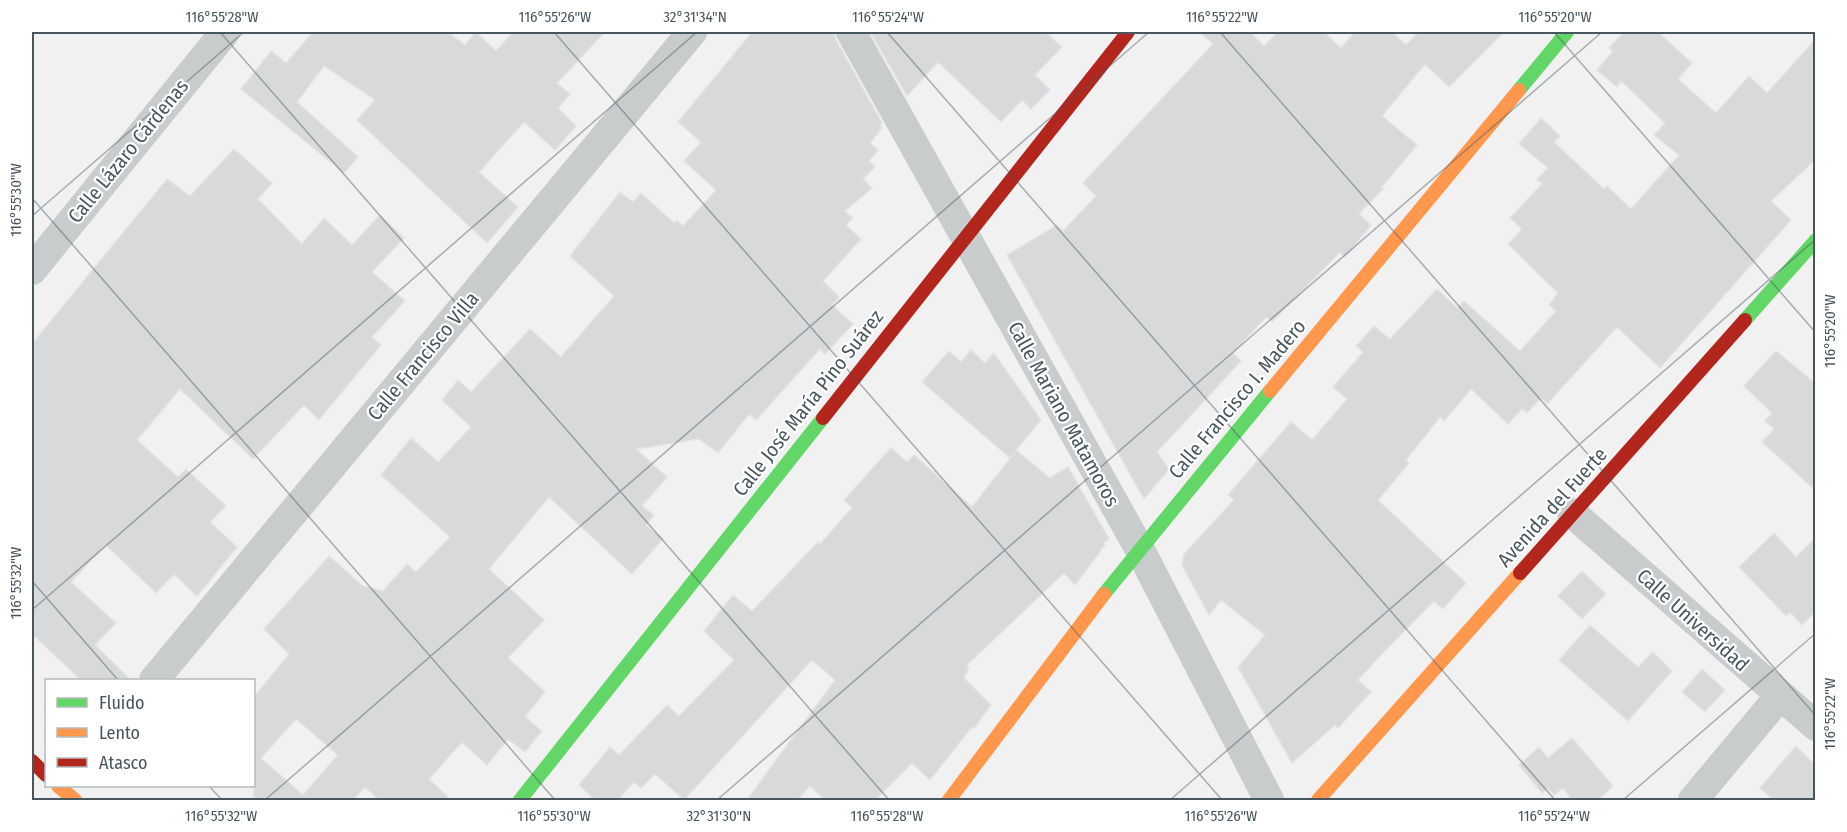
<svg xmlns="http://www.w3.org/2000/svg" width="1847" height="832" font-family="'Fira Sans Condensed',sans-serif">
<rect width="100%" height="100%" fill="#f2f1f1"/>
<!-- building -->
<path fill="#d8d9da" stroke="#e3e3e4" stroke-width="1.5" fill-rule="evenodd" d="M313,32H448L465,45L476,32L496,51L513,32H605L557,83L570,94L558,108L576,126L555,150L524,122L479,172L518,207L487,243L357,120L375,100L324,66L297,102L358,157L344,173L241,89L271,51L286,63Z
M752,32H834L836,40L882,123L880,126L882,128L870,143L878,150L869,161L875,167L863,179L872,188L845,211L853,218L846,225L861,239L823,281L839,297L832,305L853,324L825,354L820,349L756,420L749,414L718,453L699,439L636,449L667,477L642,506L654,515L646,525L663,539L632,574L549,497L489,569L544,620L508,658L545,692L525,717L542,731L525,752L508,739L487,765L462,742L429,779L452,801H380L365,787L352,801H254V697L289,654L264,629L329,556L363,586L383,591L407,564L416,572L450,537L381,475L411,438L438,462L471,427L442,400L458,380L471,392L530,329L561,357L614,296L570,256L620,192L633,202L641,193L674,223L677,220L683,226L716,190L684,161L701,142L678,122ZM296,719L338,755L303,795L261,758Z
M870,32H1045L1062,47L1035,75L1050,90L1031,109L1022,100L1001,122L938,62L907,96Z
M1200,32H1250L1264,46L1278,32H1324L1341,48L1355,32H1392L1406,45L1419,32H1504L1449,87L1425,64L1382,116L1417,145L1381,188L1383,189L1359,214L1371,225L1345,257L1340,252L1272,322L1266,317L1233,353L1241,361L1157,452L1169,469L1144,499L1007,255L1057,225L1063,231L1096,196L1083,183L1213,44Z
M1624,32H1658L1692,63L1678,79L1716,113L1749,76L1767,93L1815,40V160L1771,201L1791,220L1660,368L1617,327L1547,404L1541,398L1527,413L1522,409L1508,424L1471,389L1444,421L1440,417L1406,460L1409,463L1378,500L1466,583L1443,609L1434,601L1378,658L1358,680L1371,692L1338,728L1335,725L1292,763L1238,667L1265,635L1221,600L1209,615L1182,565L1184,554L1234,500L1228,495L1291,422L1312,440L1347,399L1333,387L1363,352L1356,346L1374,326L1390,339L1437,289L1457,308L1464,301L1520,351L1556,311L1549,305L1558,293L1508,244L1522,229L1510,218L1542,184L1537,179L1548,168L1519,144L1541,118L1560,136L1554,142L1604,189L1607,186L1631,209L1679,155L1654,135L1665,123L1621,81L1617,87L1597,70L1613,51L1609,48Z
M234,149L272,183L258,199L302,244L324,218L352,245L380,215L404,238L372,272L405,301L372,337L381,345L319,420L304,405L253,459L180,389L137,440L178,477L186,469L226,506L210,522L237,547L197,596L174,574L156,593L106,545L71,582L116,623L95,645L132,681H82L32,634V344L167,179L190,196Z
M971,350L985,363L994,353L1041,420L1016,450L1050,478L1068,467L1109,539L1103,543L1105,545L1075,585L1064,573L966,666L969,668L964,678L991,705L974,728L972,727L930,780L912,763L874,801H826L810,786L796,801H746L835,680L812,660L684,800L655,774L641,788L634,782L617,801H596L579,785L610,747L619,755L667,705L679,716L734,660L704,631L733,595L752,611L818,542L820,544L852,508L844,500L891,448L907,462L914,455L972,507L1015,452L1010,458L922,382L949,351L961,362Z
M1776,351L1815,383V490L1762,442L1774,429L1765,421L1772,413L1744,386Z
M1774,533L1796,557L1815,538V612L1802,625L1790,612L1786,616L1739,567Z
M1582,571L1606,594L1582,619L1558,596Z
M1590,625L1638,667L1653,652L1672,671L1628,721L1559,660Z
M1702,669L1725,690L1705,712L1682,692Z
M1572,738L1613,786L1597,801H1573L1563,788L1554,795L1548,788L1542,793L1519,765L1539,747L1548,758Z
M1796,746L1815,765V801H1775L1760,788Z"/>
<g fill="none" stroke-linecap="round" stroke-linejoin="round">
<!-- street -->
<path stroke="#c9cccd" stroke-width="30" d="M851,32L1139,548L1269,800
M32,270L225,32
M1572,513L1816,726
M154,680L692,32
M1693,800L1779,697"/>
<!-- fast -->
<path stroke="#63d668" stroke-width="14" d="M1519,90L1567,32
M1745,320L1816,240
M1104,594L1270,391
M520,800L823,418"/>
<!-- slow -->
<path stroke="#ff974d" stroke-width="14" d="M1270,391L1519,90
M58,786L75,800
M949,800L1104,594
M1318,800L1520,573"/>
<!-- jam -->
<path stroke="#b3261e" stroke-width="14" d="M823,418L1128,32
M1520,573L1745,320
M32,761L46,775"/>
</g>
<!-- ticks -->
<path fill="none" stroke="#48565e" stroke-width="1.5" stroke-opacity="0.45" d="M220,32L889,800M554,32L1222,800M887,32L1555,800M1220,32L1816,716M1554,32L1816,333M32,198L555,800M32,216L244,32M32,581L118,680M32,610L697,32M209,786L222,800M265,800L1149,32M717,800L1602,32M1170,800L1816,239M1623,800L1816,633"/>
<g text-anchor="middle" stroke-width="4.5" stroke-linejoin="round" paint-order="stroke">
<!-- street labels -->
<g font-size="20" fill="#48565e" stroke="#fff">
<text transform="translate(128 151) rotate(-51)" y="7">Calle Lázaro Cárdenas</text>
<text transform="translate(423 356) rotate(-50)" y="7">Calle Francisco Villa</text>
<text transform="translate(1237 399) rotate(-50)" y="7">Calle Francisco I. Madero</text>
<text transform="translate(808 403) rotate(-52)" y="7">Calle José María Pino Suárez</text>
<text transform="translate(1064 414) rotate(61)" y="7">Calle Mariano Matamoros</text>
<text transform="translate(1552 507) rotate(-48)" y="7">Avenida del Fuerte</text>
<text transform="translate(1693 620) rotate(42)" y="7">Calle Universidad</text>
</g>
</g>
<!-- border -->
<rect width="1847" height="832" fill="none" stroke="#ffffff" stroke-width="66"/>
<!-- legend -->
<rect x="45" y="679" width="210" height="108" fill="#ffffff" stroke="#b6bbbf" stroke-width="1.5"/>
<rect x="57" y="698" width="30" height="9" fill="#63d668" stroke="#b6bbbf" stroke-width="1.5"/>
<text x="99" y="709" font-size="18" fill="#48565e">Fluido</text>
<rect x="57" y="728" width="30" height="9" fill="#ff974d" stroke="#b6bbbf" stroke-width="1.5"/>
<text x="99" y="739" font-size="18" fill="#48565e">Lento</text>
<rect x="57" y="758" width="30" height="9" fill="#b3261e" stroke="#b6bbbf" stroke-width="1.5"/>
<text x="99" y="769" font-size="18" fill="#48565e">Atasco</text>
<rect x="33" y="33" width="1781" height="766" fill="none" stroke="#48565e" stroke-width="2"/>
<g font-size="15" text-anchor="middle" fill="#48565e">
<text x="222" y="22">116°55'28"W</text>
<text x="555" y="22">116°55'26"W</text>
<text x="695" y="22">32°31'34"N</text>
<text x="888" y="22">116°55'24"W</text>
<text x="1222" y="22">116°55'22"W</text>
<text x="1555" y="22">116°55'20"W</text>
<text transform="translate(16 200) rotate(-90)" y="5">116°55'30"W</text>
<text transform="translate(1830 331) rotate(-90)" y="5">116°55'20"W</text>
<text transform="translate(16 583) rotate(-90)" y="5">116°55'32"W</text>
<text transform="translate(1830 714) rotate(-90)" y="5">116°55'22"W</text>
<text x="221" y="821">116°55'32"W</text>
<text x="554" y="821">116°55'30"W</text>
<text x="719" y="821">32°31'30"N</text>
<text x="887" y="821">116°55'28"W</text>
<text x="1221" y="821">116°55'26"W</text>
<text x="1554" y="821">116°55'24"W</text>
</g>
</svg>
